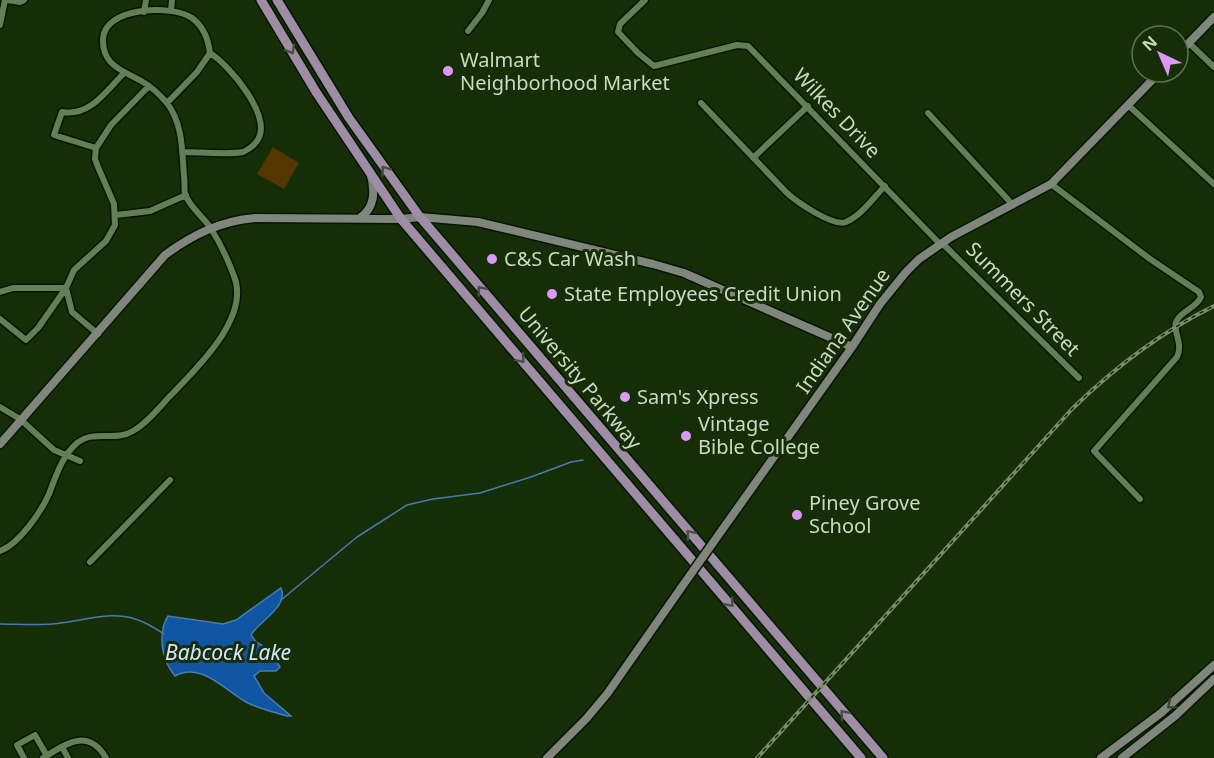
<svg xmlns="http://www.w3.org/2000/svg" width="1214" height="758" font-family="'Noto Sans',sans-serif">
<rect width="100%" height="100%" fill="#162e07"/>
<!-- green -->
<path fill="#533600" d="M273,147L299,163L284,189L257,174Z"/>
<!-- water -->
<path fill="#1055a3" stroke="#487dad" stroke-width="1.5" d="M281,588C289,607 260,620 251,635L256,642L270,650L280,667L276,671H260L254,676L264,693L291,716H287C274,712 259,709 246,702C226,691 201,661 175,676C162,661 157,634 168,616L223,624L236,620Z"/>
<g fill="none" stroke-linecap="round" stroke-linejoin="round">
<!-- stream -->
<path stroke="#487dad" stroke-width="1.5" d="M281,600L357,537L407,505L433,499L480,493L531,477L571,462L583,460
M0,624C20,624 41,626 61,623C85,620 110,611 135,619C146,622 155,628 164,634"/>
<defs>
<path id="street" d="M7,0L20,2L24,0
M645,0L620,24L618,32L638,53L654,66L737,45L748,46L940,244
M171,11L172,0
M144,12L146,0
M0,25L5,0
M468,31L482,13L489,0
M1189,43L1214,67
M701,103L787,193C797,202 833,227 846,222C861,216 874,197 885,186
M1128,105L1214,184
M928,113L1013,205
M96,148L54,135L62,112C90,117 106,91 124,73
M182,152C198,152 229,155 243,152C248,150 254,145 257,141C274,117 229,65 210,53
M753,158L808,106
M1051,184L1150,259L1199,292L1201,297C1196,308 1183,310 1177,320C1171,329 1184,343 1177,357L1094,451L1140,499
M116,215L150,211L186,195
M942,243L1079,378
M0,292L13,288H66L38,328L26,340L0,319
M98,334L72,312L66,288L74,270L106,241L115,225L114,204L98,167L95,159L96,148L111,125L149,86
M0,407L20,419L54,450L80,461
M0,551C19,544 41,512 49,494C56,476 62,456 77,443C95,429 115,442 133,431C147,423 158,409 169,397C195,370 251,318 234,276C228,260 219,241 210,227C203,217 189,206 185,194C184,189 185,182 184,176C182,151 183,124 167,103C160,95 152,87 143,82C124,71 102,66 103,39C104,7 172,4 192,18C204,27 208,39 210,53L197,72L167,103
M90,562L170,480
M62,747L68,758
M24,758L17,745L35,735L47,756
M43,758C66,744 88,727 106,758"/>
<path id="secondary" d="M1178,54L1214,17
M360,218C375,207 375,192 371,175
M0,444L165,255C192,235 220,221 255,218L401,219L420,217L478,222L653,264L684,273L852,347
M722,530L852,347L880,304L906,272L919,259L951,237L1051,184L1160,72
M547,758L586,719L607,694L681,588
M1101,758L1161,713L1214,665
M1122,758L1175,716L1214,679"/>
<path id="primary" d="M261,0L316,92L401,219L861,758
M277,0L349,118L420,217L883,758"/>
</defs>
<!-- street casing -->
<use href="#street" stroke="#041500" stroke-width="9"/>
<!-- secondary casing -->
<use href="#secondary" stroke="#041500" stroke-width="11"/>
<!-- primary casing -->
<use href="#primary" stroke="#041500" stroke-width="12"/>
<!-- street -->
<use href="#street" stroke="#637f55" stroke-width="6"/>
<!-- secondary -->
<use href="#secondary" stroke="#81867d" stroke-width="8"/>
<!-- primary -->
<use href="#primary" stroke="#9e8da5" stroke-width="9"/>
<defs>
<path id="rail" d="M757,758L1072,409C1115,367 1161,332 1214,306"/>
</defs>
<!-- rail casing -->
<use href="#rail" stroke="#798c6f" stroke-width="4"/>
<!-- rail -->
<use href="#rail" stroke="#162e07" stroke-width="1.5" stroke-dasharray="4.5" stroke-linecap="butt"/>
<defs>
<path id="secondary-bridge" d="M681,588L722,530"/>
</defs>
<!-- secondary-bridge casing -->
<use href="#secondary-bridge" stroke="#041500" stroke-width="11" stroke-linecap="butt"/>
<!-- secondary-bridge -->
<use href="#secondary-bridge" stroke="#81867d" stroke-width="8"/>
</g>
<!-- one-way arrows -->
<defs><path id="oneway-chevron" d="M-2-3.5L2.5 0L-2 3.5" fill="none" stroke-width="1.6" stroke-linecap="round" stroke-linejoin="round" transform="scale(1.5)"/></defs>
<g stroke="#464f3e">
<use href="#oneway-chevron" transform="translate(291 50) rotate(59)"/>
<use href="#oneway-chevron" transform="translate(385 170) rotate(-126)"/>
<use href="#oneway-chevron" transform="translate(481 290) rotate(-130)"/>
<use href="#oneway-chevron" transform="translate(521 359) rotate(49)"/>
<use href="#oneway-chevron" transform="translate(690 534) rotate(-131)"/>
<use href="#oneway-chevron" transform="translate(730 603) rotate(50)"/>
<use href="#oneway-chevron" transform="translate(844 714) rotate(-131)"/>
</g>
<use stroke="#36482a" href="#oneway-chevron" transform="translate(1171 705) rotate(140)"/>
<!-- markers -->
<g fill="#db99f5" stroke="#162e07" stroke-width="2">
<circle cx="448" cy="71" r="6"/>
<circle cx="492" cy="259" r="6"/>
<circle cx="552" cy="294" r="6"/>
<circle cx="625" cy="397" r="6"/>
<circle cx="686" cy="436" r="6"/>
<circle cx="797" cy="515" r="6"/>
</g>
<g text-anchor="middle" stroke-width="6" stroke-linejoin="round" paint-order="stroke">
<!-- poi labels -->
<g font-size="20" fill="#cbdac4" stroke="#162e07" text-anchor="start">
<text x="460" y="67">Walmart<tspan x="460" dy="23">Neighborhood Market</tspan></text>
<text x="504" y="266">C&amp;S Car Wash</text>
<text x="564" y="301">State Employees Credit Union</text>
<text x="637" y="404">Sam's Xpress</text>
<text x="698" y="431">Vintage<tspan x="698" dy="23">Bible College</tspan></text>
<text x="809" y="510">Piney Grove<tspan x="809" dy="23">School</tspan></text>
</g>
<!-- street labels -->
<g font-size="20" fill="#cbdac4" stroke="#162e07">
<text transform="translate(837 113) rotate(46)" y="7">Wilkes Drive</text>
<text transform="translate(1023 299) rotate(45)" y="7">Summers Street</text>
<text transform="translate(843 331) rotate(-55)" y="7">Indiana Avenue</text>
<text transform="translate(580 378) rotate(50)" y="7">University Parkway</text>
</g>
<!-- water labels -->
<g font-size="21" font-style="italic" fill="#d5e5fb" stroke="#162e07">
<text x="228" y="660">Babcock Lake</text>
</g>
</g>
<!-- north arrow -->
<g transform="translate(1160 54) rotate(316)"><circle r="28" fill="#162e07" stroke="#5e7353" stroke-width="1.5"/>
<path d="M0-4.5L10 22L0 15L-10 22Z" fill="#db99f5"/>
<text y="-9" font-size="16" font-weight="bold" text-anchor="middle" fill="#cbdac4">N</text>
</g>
</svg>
